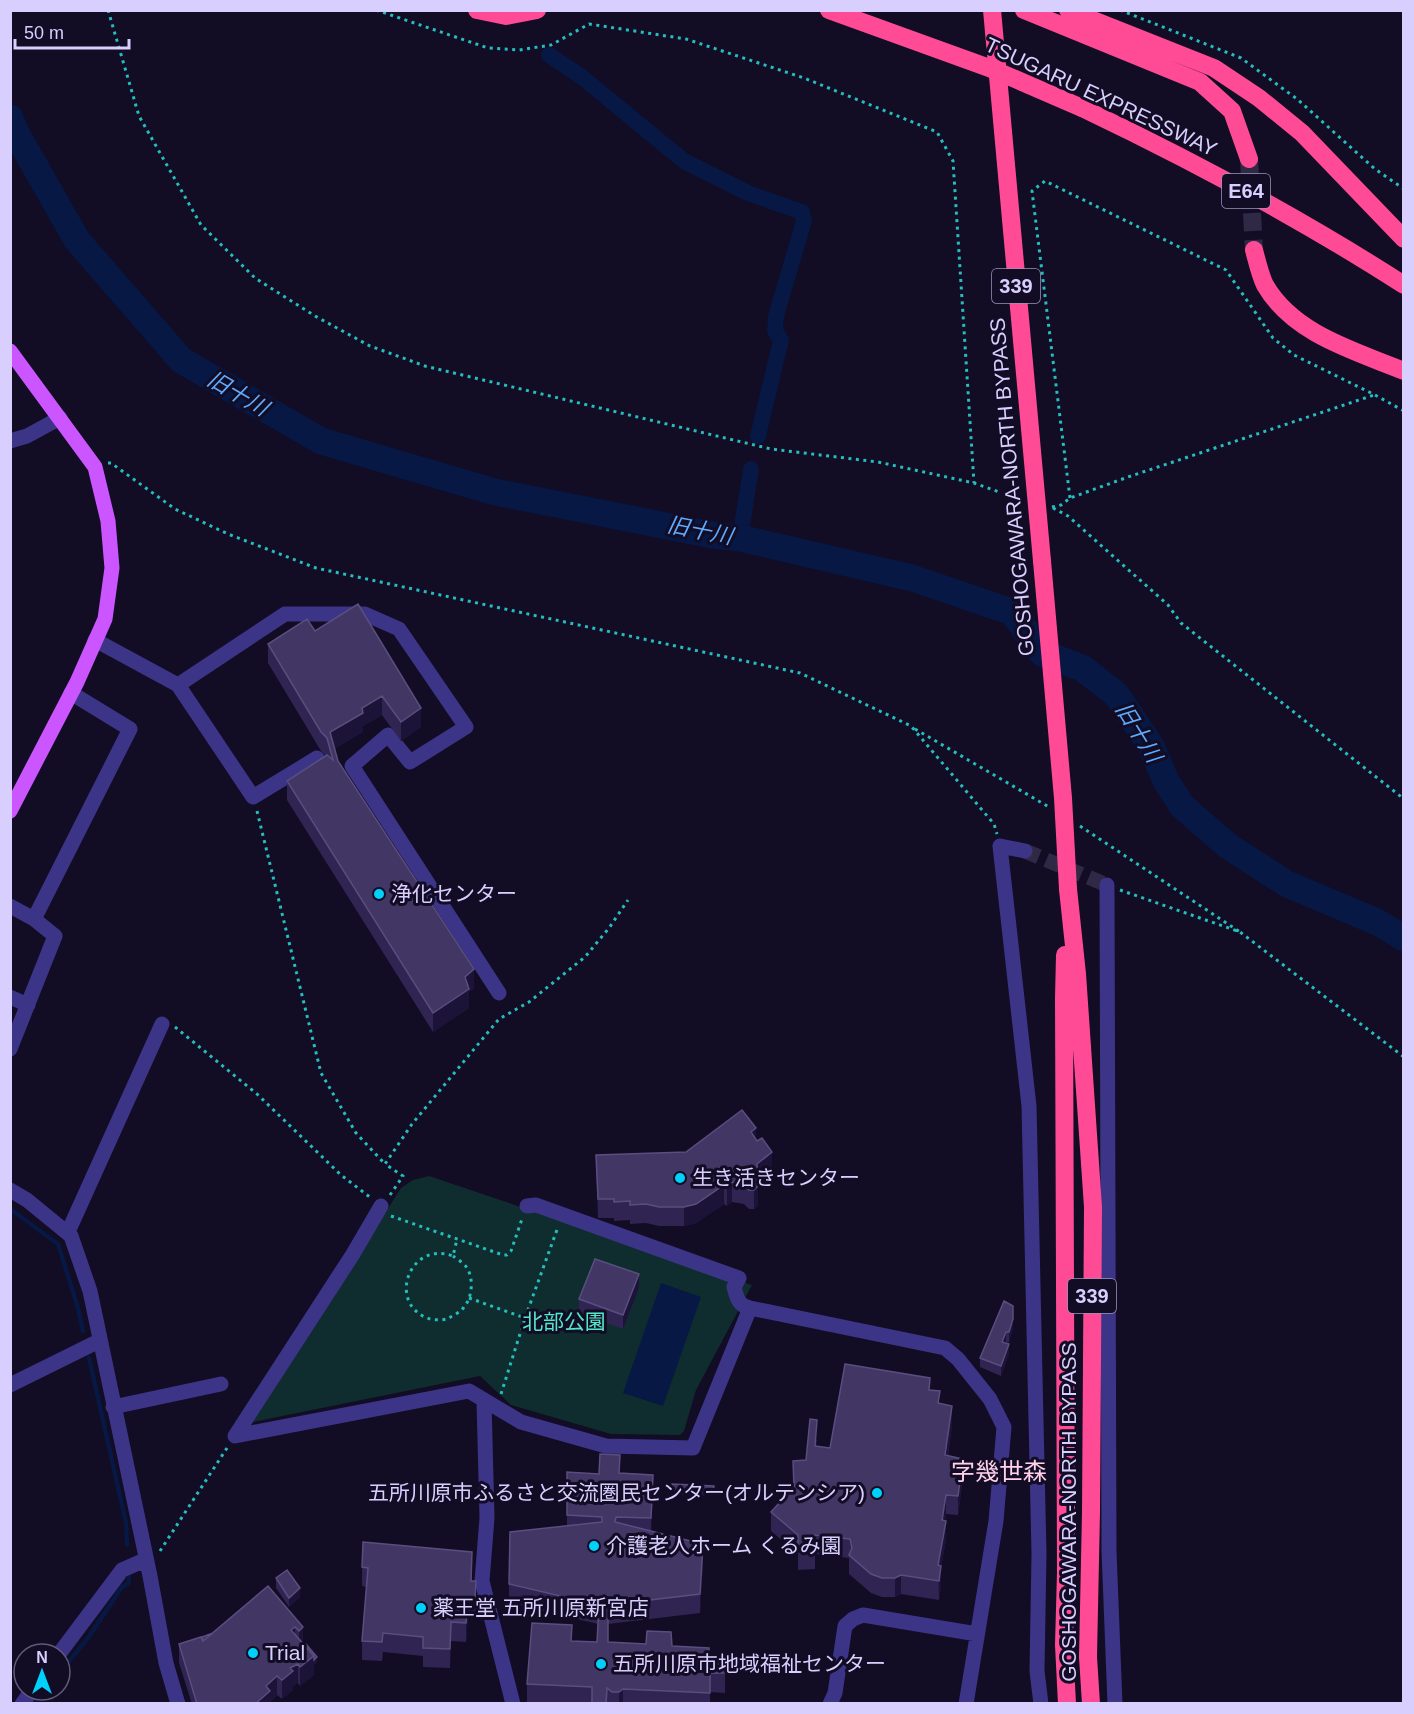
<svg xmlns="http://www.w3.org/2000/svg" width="1414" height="1714" font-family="Helvetica,'Noto Sans JP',sans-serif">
<rect width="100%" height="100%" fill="#120c24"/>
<!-- green -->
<path fill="#0f2d2e" d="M429,1176L752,1285L696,1390L684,1431L680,1435L611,1434L511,1405L480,1376L253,1422L401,1188L413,1180Z"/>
<!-- water -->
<path fill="#061843" d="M661,1283L701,1297L663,1406L623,1393Z"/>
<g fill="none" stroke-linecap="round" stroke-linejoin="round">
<!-- stream -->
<path stroke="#061843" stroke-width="4.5" d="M10,1209L58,1244L78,1308L83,1331
M89,1358L126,1523L127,1545
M60,1672L88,1638L122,1587L129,1583L128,1570
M34,1704L45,1690"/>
<!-- canal -->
<path stroke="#061843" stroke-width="16" d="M549,55L582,77L684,161L748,193L802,212L804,221L776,316L775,331L781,340L758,436
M740,538L751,469"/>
<!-- river -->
<path stroke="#061843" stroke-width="27" d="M10,118L16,133L77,240L181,360L321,441L495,492L712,535L740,538L912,578L1012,612L1042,653L1082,668L1116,694L1151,746L1166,781L1182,806L1228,846L1287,884L1377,922L1404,938"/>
<!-- minor-tunnel -->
<path stroke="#302945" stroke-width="15" stroke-dasharray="15 8" stroke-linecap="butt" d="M1025,851L1107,885"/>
<!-- highway-tunnel -->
<path stroke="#302945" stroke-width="18" stroke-dasharray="18 9" stroke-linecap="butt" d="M1249,159L1254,250"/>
<!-- path -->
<path stroke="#25bdbd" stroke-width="3" stroke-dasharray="3 4.5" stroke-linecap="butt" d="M108,10L139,116L201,225L255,278L315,316L370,346L425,366L771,449L878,462L974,483L999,492
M376,10L488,48L519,50L551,45L589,24L686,39L804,78L937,132L953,161L974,483
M1120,10L1241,58L1297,99L1375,169L1404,189
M108,463H111L175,509L228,534L316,568L800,673L911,726L994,824L997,834
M1070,498L1032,191L1045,181L1226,270L1273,338L1294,355L1375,395L1404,411
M1052,507L1061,505L1070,498L1128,477L1374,395
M1053,508L1068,516L1168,605L1181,623L1404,799
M915,729L1049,807
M257,811L321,1073L356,1133L385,1164
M1080,826L1240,932
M1120,890L1240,932L1404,1057
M175,1027L257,1094L341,1175L371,1198
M390,1195L403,1176L385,1164L412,1124L499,1019L529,1002L585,957L609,928L628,900
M391,1216L503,1255H507L511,1251L522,1219
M453,1256C457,1259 464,1263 467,1268C474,1279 472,1298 464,1307C461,1312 454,1315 449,1318C443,1321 433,1320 427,1318C387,1302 410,1240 453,1256L457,1239
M469,1298L525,1318L558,1227
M501,1394L525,1318
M160,1551L227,1448"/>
<!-- minor -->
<path stroke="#3c3487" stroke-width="15" d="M10,441L27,436L60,418
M95,640L178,685L285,614H365L399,629L466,727L410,762L388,735L352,766L499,993
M178,685L253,797L317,758
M1025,851L1000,846L1029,1106L1039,1554L1037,1671L1041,1704
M1107,885L1109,1551L1115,1704
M10,906L34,919L55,936L10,1049
M34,919L130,729L71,693
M10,997L28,1005
M10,1190L27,1200L71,1236L90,1291L150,1576L166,1663L178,1704
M527,1206L536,1205L739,1278L734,1287C737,1298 738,1305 750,1308
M68,1232L162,1024
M10,1385L99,1341
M484,1401L487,1518L482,1581L513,1704
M113,1407L221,1384
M235,1436L469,1391L521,1422L606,1446L693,1448L750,1308L945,1348L958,1359L990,1399L1004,1427L996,1521L966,1704
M235,1436L353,1254L381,1206
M59,1654L122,1570L145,1560
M22,1704L32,1690
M830,1704L835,1693L845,1626L853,1619L863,1615L977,1634"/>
<!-- major -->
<path stroke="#cb56ff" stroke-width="15" d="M10,351L95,467L108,521L112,568L105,619L77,682L10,811"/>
<!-- highway -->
<path stroke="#ff4a95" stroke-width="18" d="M477,10L506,16L537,10
M829,10L992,69
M992,10L1042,561
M1024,10L1200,82L1232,111L1249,159
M1068,10L1214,68L1259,98L1302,133L1404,239
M1082,108C1193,161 1300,218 1404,285
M1254,250C1257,261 1260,275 1265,285C1293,334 1355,351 1404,371
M1068,889L1077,974L1093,1207L1091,1512L1088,1657L1091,1704
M1065,955L1064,998L1066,1572L1064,1645L1067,1704"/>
<!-- highway-bridge -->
<path stroke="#ff4a95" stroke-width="18" d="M992,69L1082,108
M1042,561L1063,798L1068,889"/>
</g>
<!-- wall -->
<path fill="#302453" d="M315,631L421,727L401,741L382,715L363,726V732L334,749L338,761L474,988L469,992V1008L433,1032L287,800V781L326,756L321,751L268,663V644Z
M756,1139L772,1171L758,1182V1205L754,1209H749L744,1204L732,1202L727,1206L724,1204L696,1223L684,1226H659L646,1223L630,1224V1220L614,1221V1218H598L596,1155L686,1152Z
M639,1288L623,1329L579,1313V1299Z
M1004,1301L1013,1328L1009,1342H1006V1343L1009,1354L1001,1376L980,1367V1358Z
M930,1390L940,1403L952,1425L948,1456L963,1478L958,1515L946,1514L945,1521L946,1540L941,1567V1585L939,1600L901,1594L895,1597H882L871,1593L849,1574V1558L815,1554V1569L798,1570V1554L771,1531V1512L793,1488V1461L806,1460L817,1439L816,1446L830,1448Z
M567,1472L599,1474L620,1473L653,1494L651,1531L703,1563L700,1613L608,1624V1642L672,1646L709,1660L725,1661V1693L710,1692V1704L527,1703V1684L572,1641L597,1642L598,1624L509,1603V1584L567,1526Z
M672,1484L714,1486L713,1496L671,1494Z
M362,1567L472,1571V1581L476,1600L475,1617H468L466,1642L451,1641L450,1668L423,1667V1656L383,1652L382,1661L362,1660V1641L366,1587L362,1586Z
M276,1578L300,1597L289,1607L276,1588Z
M303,1627V1644L317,1662L314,1665V1675L300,1686L298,1683L293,1686V1690L282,1699L277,1695L270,1702V1704H192L179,1663V1644L202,1638Z"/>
<!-- shaded-wall -->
<path fill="#1c1338" d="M382,696V715L363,726V732L331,751L330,732L362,708Z
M421,708V727L401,741V722Z
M474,969V988L469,992V1008L433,1032V1013L465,977Z
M756,1128V1147L751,1132Z
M772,1152V1171L757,1183V1164Z
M732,1182V1202L727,1206V1187Z
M724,1185V1204L696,1223L684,1226V1207Z
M758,1186V1205L754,1209V1190Z
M639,1274V1288L623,1329V1315Z
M1013,1319V1328L1009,1342V1332Z
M1006,1332V1342L1002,1351V1342Z
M1009,1344V1354L1001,1376V1366Z
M952,1406V1425L945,1474V1455Z
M963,1459V1478L958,1515V1496Z
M653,1475V1494L651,1537V1518Z
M946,1495V1514L943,1537L946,1521V1540L941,1567V1585L939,1600L938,1565Z
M703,1544V1563L700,1613V1594Z
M472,1552V1571L471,1600V1581Z
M901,1575V1594L895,1597V1578Z
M476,1581V1600L475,1617V1598Z
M300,1588V1597L289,1607V1598Z
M468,1598V1617L466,1642V1623Z
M451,1622V1641L450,1668V1649Z
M295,1627V1646L291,1630Z
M303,1627V1646L299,1650V1631Z
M314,1656L317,1657V1662L314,1665V1675L300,1686V1667Z
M298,1664V1683L293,1686V1690L282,1699V1680L290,1668Z
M277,1676V1695L270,1702V1704H255L266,1686Z
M623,1689V1704H619V1692Z"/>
<!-- building -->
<path fill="#423665" stroke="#594e7e" stroke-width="1.5" d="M358,604L421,708L401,722L382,696L362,708L363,713L330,732L338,761L474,969L465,977L469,989L433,1013L287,781L327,755L333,760L327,738L321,732L268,644L307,619L315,631Z
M742,1110L756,1128L751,1132L757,1141L762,1138L772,1152L757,1164L758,1186L754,1190H749L744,1185L732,1182L727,1187L724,1185L696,1204L684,1207H659L646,1204L630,1205V1201L614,1202V1199H598L596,1155L686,1152Z
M595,1259L639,1274L623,1315L579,1299Z
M1004,1301L1013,1306V1319L1009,1332H1006L1002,1342L1009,1344L1001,1366L980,1358Z
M845,1364L930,1378L929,1390L940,1391L938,1403L952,1406L945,1455L963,1459L958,1496L946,1495L942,1520L946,1521L938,1565L941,1566L939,1581L901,1575L895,1578H882L871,1574L849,1555L852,1548L850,1539L814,1535L815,1550L798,1551V1535L771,1512L794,1487L793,1461L806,1460L810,1419L817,1420L815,1446L830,1448Z
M600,1454L620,1455L619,1473L653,1475L651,1518L616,1517L615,1522L703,1544L700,1594L608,1605V1642L646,1644L647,1631L671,1632L672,1646L709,1648V1660L725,1661V1673H710V1693L623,1689L619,1692H612L607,1688L606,1704H592V1687L527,1684L532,1623L572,1625L571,1641L597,1642L599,1605L509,1584L510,1532L602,1522V1517L567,1515V1472L599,1474Z
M672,1484L714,1486L713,1491L671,1490Z
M363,1542L472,1552L471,1581H476L475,1598H468L466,1623L451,1622L450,1649L423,1648V1637L383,1633L382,1642L362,1641L368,1568L362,1567Z
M287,1570L300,1588L289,1598L276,1578Z
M268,1586L303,1627L299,1631L295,1627L291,1630L314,1656L300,1667L298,1664L290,1668L293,1671L282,1680L277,1676L266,1686L270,1691L255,1704H197L179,1644L201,1637L203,1641Z
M213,1633L203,1641L202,1637Z
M306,1644L317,1657L314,1660V1656L304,1645Z"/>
<!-- markers -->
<g fill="#00d1fa" stroke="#120c24" stroke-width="2">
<circle cx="379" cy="894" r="6"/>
<circle cx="680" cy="1178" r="6"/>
<circle cx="877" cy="1493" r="6"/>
<circle cx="594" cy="1546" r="6"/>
<circle cx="421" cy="1608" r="6"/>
<circle cx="253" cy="1653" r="6"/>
<circle cx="601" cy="1664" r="6"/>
</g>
<g text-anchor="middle" stroke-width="6" stroke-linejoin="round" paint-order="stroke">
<!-- shield labels -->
<g fill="#120c24" stroke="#9d94bd" stroke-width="1.5">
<rect x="1222" y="174" width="48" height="34" rx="4.5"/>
<rect x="992" y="269" width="48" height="34" rx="4.5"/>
<rect x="1068" y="1279" width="48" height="34" rx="4.5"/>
</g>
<g font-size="20" font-weight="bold" fill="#d8cfff">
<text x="1246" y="198">E64</text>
<text x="1016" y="293">339</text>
<text x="1092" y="1303">339</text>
</g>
<!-- street labels -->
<g font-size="21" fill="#d8cfff" stroke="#120c24">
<text transform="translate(1101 97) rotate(25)" y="7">TSUGARU EXPRESSWAY</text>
<text transform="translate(1012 487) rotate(-95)" y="7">GOSHOGAWARA-NORTH BYPASS</text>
<text transform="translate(1069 1512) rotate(-90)" y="7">GOSHOGAWARA-NORTH BYPASS</text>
</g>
<!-- poi labels -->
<g font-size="21" fill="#d8cfff" stroke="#120c24" text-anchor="start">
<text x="391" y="901">浄化センター</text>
<text x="692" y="1185">生き活きセンター</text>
<text x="865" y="1500" text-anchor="end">五所川原市ふるさと交流圏民センター(オルテンシア)</text>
<text x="606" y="1553">介護老人ホーム くるみ園</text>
<text x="433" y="1615">薬王堂 五所川原新宮店</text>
<text x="265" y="1660">Trial</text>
<text x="613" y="1671">五所川原市地域福祉センター</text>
</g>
<!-- park labels -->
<g font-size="21" fill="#52e8cc" stroke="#120c24">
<text x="564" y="1329">北部公園</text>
</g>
<!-- water labels -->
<g font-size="22" font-style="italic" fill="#5daaff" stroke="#120c24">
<text transform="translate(238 393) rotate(30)" y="8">旧十川</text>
<text transform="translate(700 530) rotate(11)" y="8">旧十川</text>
<text transform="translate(1139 732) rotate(58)" y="8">旧十川</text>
</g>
<!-- quarter labels -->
<g font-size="24" fill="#ffd1eb" stroke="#120c24">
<text x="999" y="1480">字幾世森</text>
</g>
</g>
<!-- border -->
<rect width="1414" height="1714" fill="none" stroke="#d8cfff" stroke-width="24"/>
<!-- north arrow -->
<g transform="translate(42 1672)"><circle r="28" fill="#120c24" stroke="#615a7c" stroke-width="1.5"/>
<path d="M0-4.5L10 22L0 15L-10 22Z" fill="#00d1fa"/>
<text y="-9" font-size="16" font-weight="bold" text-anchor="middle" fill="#d8cfff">N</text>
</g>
<!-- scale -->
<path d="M15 39v9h114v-9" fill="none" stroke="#d8cfff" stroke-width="3"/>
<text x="24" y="39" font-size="18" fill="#d8cfff" stroke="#120c24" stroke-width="4.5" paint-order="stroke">50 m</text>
</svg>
